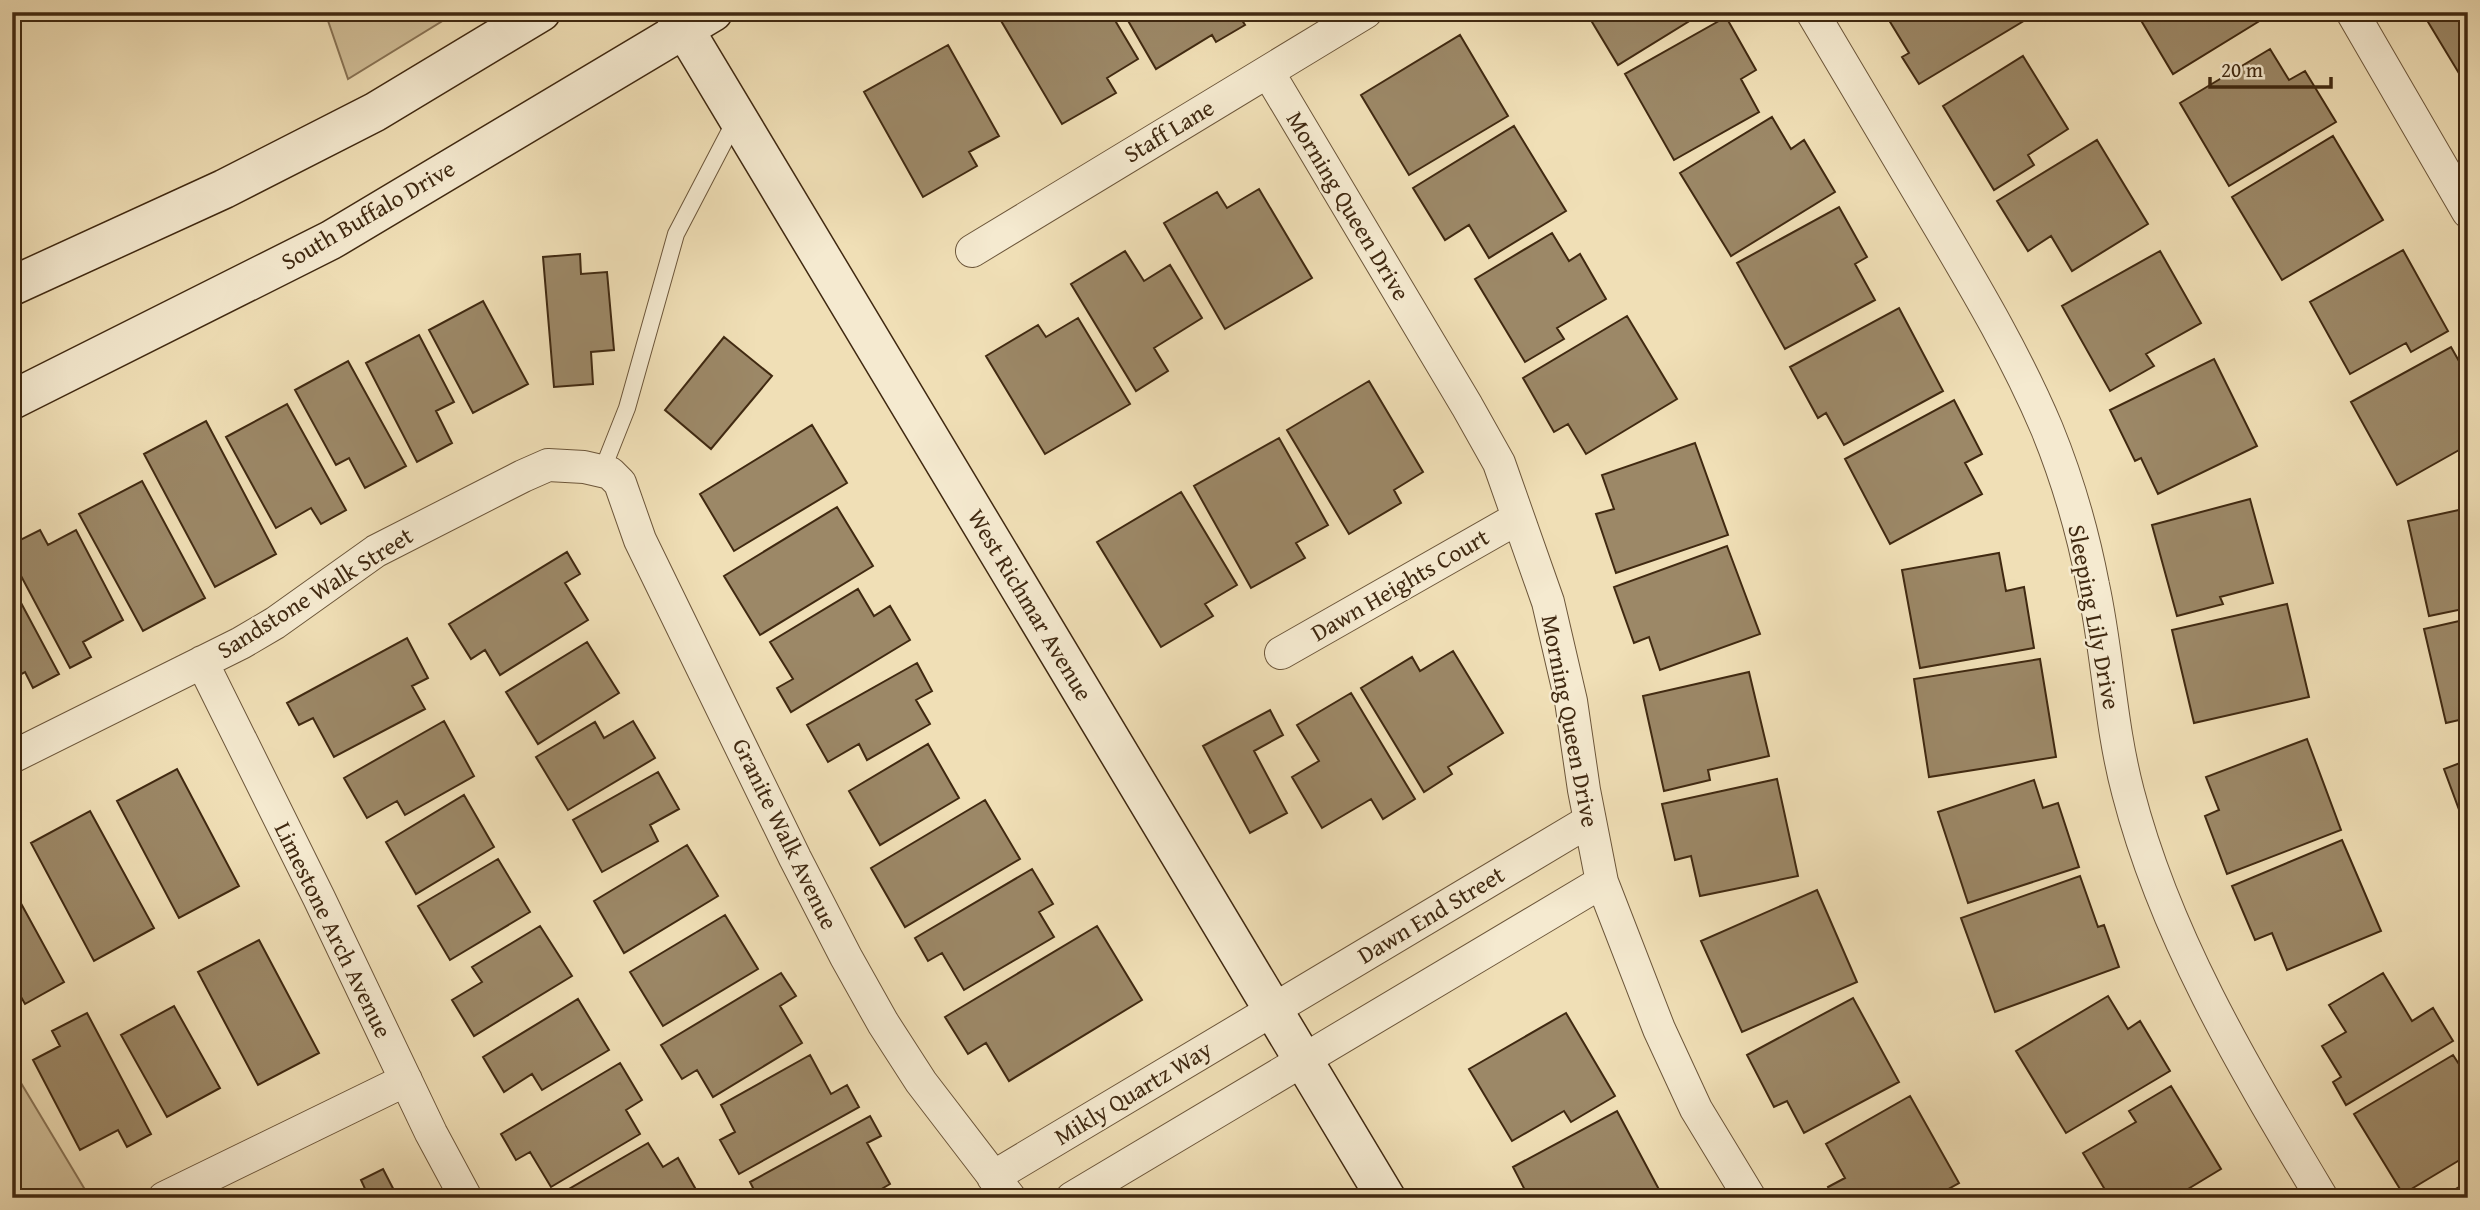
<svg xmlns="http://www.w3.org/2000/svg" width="2480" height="1210" font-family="'Gentium Book Plus',serif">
<rect width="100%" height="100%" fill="#f0dfb6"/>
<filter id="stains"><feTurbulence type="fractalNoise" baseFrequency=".00286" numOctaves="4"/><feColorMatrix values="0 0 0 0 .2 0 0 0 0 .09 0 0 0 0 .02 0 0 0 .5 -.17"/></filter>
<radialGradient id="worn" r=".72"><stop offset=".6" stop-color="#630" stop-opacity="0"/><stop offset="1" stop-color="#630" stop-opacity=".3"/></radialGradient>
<!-- green -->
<path fill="#d2c09a" stroke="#897456" stroke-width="2" d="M325,12H457L348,79Z
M12,1068L90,1198H12Z"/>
<!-- building -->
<path fill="#9c8867" stroke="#402911" stroke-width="2" d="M1012,12H1110L1138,59L1107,78L1116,93L1062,124L1000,19Z
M1123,12H1237L1245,25L1216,42L1212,35L1156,69Z
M1586,12H1704L1618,65Z
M1884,12H2029L2032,16L1919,84L1902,57L1909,53Z
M2136,12H2263L2266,17L2173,74Z
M2422,12H2468V77L2463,80Z
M1726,17L1756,70L1741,79L1759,112L1674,160L1625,74Z
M1460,35L1508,116L1409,175L1361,95Z
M948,45L999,136L969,152L977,166L923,197L864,92Z
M2270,49L2289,80L2305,71L2336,122L2229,186L2180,103Z
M2023,56L2068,129L2028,155L2034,165L1994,190L1943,106Z
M1772,117L1791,149L1804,140L1835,192L1731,256L1680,173Z
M1514,126L1566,211L1489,258L1469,225L1445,240L1413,188Z
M2333,136L2383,220L2282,280L2232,197Z
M2097,140L2148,224L2072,271L2051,236L2028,251L1997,201Z
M1259,189L1312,278L1225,329L1164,223L1217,192L1227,208Z
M1839,207L1867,257L1855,264L1875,300L1785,349L1737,263Z
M1552,233L1569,261L1580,254L1606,299L1557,328L1564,339L1525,362L1475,279Z
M2403,250L2448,331L2411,352L2406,343L2350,374L2310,302Z
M1125,251L1144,281L1170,265L1202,318L1154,348L1168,371L1136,391L1071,284Z
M2160,251L2201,323L2146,354L2154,366L2110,391L2062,306Z
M580,254L581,274L607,272L614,350L591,352L593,384L554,387L543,257Z
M483,301L528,384L473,413L429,330Z
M1899,308L1943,391L1844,445L1826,413L1818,418L1790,367Z
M1627,316L1677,399L1586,454L1568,424L1554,432L1523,378Z
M1078,318L1130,404L1045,454L986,356L1038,325L1046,337Z
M419,335L454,402L436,411L452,443L417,462L366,363Z
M724,337L772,376L711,449L665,410Z
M2451,347L2468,377V445L2397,485L2351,402Z
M2214,359L2257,446L2158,494L2141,458L2135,461L2110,410Z
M348,361L406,466L365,488L349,458L336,465L295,390Z
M1369,381L1423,472L1394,490L1401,503L1349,534L1287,430Z
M1954,400L1982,454L1965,463L1982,494L1890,544L1845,459Z
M287,404L346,510L321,524L311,508L276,528L226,437Z
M206,421L276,554L215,587L144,454Z
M812,425L847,483L734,551L700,494Z
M1279,438L1328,525L1296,543L1305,558L1251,588L1194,486Z
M1695,443L1728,535L1616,573L1596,514L1614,509L1602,475Z
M142,481L205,598L143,631L79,514Z
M1181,492L1237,585L1205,604L1213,616L1161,647L1097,542Z
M2250,499L2273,583L2220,597L2223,604L2177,616L2152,525Z
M837,507L873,566L760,635L724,576Z
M2468,508V608L2429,616L2408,521Z
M40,530L48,545L76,530L123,620L83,642L91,657L70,668L12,559V544Z
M1727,546L1760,634L1660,670L1649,637L1634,643L1614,587Z
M567,552L580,574L565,583L588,620L500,675L485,650L471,659L449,624Z
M1999,553L2006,591L2024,587L2034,648L1920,668L1902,570Z
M12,586L59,674L33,688L25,672L12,679Z
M858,589L874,616L890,606L910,640L791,712L777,688L793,679L770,642Z
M2287,604L2309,697L2194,723L2172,630Z
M2468,619V718L2446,723L2424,629Z
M407,638L428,678L412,686L425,709L334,757L313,718L299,725L287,703Z
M587,642L619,693L538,744L506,692Z
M1453,651L1503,733L1448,767L1452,774L1424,792L1361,688L1412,657L1420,671Z
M2040,659L2056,757L1929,777L1914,679Z
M917,663L932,691L916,700L930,724L867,760L859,744L828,762L807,725Z
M1749,672L1769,756L1708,770L1710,780L1664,791L1643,696Z
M1351,693L1415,799L1383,819L1371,799L1322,828L1292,777L1319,761L1297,725Z
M1270,710L1283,735L1254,751L1287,813L1250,833L1203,746Z
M444,721L474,776L405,815L397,801L367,818L344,778Z
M633,721L655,758L568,810L536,757L595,722L604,738Z
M2307,739L2341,830L2227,874L2205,816L2219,810L2206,777Z
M928,744L959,798L880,845L849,791Z
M2468,760V834L2444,769Z
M177,769L239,886L179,918L117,801Z
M658,772L679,809L650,825L658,841L602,872L573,820Z
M1777,779L1798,876L1700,896L1691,856L1675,860L1662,804Z
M2034,780L2043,808L2058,803L2079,867L1968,903L1938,812Z
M464,795L494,847L416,894L386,842Z
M985,800L1020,859L905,927L871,868Z
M90,811L154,928L94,961L31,843Z
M2342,840L2381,931L2287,970L2272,933L2255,940L2232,886Z
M687,845L718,896L624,953L594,901Z
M498,859L530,912L450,960L418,906Z
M1032,869L1053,904L1039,912L1054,937L964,990L942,953L928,961L915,938Z
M2080,876L2098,927L2104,925L2119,967L1995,1012L1961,918Z
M12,887L64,982L25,1004L16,988L12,990Z
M1817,890L1857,982L1742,1032L1701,941Z
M725,915L758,969L663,1026L630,972Z
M540,926L572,976L474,1036L452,1000L482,982L472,967Z
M1097,926L1142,1000L1009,1081L986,1043L968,1054L945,1017Z
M259,940L319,1053L258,1085L198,972Z
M781,973L796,996L780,1006L802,1043L713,1097L697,1070L682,1079L661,1045Z
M2383,973L2412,1021L2433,1008L2453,1041L2346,1105L2333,1082L2341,1077L2322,1046L2346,1032L2329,1005Z
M2108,996L2128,1029L2140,1021L2170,1071L2066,1133L2016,1051Z
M1853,998L1899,1082L1804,1133L1787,1101L1774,1107L1747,1055Z
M578,999L609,1050L542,1090L532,1074L504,1092L483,1057Z
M174,1006L220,1088L167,1117L121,1035Z
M87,1013L151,1134L127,1147L118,1130L80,1150L33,1060L60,1046L52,1031Z
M1566,1013L1615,1096L1571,1122L1564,1111L1512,1141L1469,1069Z
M810,1055L831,1094L847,1085L859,1107L739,1174L720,1140L735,1132L721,1105Z
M2453,1055L2468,1078V1155L2403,1194L2354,1114Z
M620,1063L642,1100L626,1110L640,1134L551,1187L530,1152L516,1160L501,1134Z
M2171,1086L2221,1169L2173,1198H2110L2083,1153L2136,1122L2129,1111Z
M1910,1096L1959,1183L1932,1198H1834L1828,1187L1845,1178L1826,1144Z
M1617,1111L1663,1197L1529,1198L1513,1167Z
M870,1116L881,1136L867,1143L890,1184L866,1198H758L750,1182Z
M648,1143L663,1167L678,1158L699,1195L694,1198H558L557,1196Z
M383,1169L398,1198H358L367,1193L361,1180Z
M2468,1182V1198H2440Z"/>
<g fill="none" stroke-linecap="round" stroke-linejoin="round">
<defs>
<path id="lane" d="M602,471L627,408L676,234L736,119"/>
<path id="street" d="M1812,12C1854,84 1897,155 1939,226C1978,292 2017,358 2047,429C2067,478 2083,533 2093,585C2108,654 2110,724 2128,792C2166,939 2245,1069 2322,1198
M2352,12L2468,212
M1268,72L1467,406L1499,463L1548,602L1571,701L1584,790L1602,882L1659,1029L1696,1109L1750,1198
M972,251L1366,12
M1281,653L1518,518
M202,662L319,898L431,1133L466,1198
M12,757L241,643L275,623L376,551L523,476L548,465L584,467L610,473L620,483L640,540L795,858L846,957L883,1023L921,1082L1010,1198
M993,1177L1589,821
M164,1198L406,1080
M1072,1198L1602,882"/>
<path id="secondary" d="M674,12L1386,1198
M12,286L224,189L375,112L541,12
M12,400L331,240L713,12"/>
</defs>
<!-- lane casing -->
<use href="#lane" stroke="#6c563a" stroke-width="18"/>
<!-- street casing -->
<use href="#street" stroke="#6c563a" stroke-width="34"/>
<!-- secondary casing -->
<use href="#secondary" stroke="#402911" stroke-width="41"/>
<!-- lane -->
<use href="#lane" stroke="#f5ead0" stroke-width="16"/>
<!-- street -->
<use href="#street" stroke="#f5ead0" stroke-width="32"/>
<!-- secondary -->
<use href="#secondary" stroke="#f5ead0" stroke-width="38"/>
</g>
<g text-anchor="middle" stroke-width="5" stroke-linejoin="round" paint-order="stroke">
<!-- street labels -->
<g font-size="24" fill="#402911" stroke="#f5ead0">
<text transform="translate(1169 131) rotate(-31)" y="8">Staff Lane</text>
<text transform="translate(1348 206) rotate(59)" y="8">Morning Queen Drive</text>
<text transform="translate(368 215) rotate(-30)" y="8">South Buffalo Drive</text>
<text transform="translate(1400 585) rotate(-30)" y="8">Dawn Heights Court</text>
<text transform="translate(315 593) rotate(-32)" y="8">Sandstone Walk Street</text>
<text transform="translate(1030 605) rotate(59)" y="8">West Richmar Avenue</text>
<text transform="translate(2094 617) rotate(79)" y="8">Sleeping Lily Drive</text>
<text transform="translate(1570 721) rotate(79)" y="8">Morning Queen Drive</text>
<text transform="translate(785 834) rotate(64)" y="8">Granite Walk Avenue</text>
<text transform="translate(1431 915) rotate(-31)" y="8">Dawn End Street</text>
<text transform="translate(333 930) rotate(64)" y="8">Limestone Arch Avenue</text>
<text transform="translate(1133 1093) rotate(-31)" y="8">Mikly Quartz Way</text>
</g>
</g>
<!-- margin -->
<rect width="2480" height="1210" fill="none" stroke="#f0dfb6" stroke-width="42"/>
<rect x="14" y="14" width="2452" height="1182" fill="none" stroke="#402911" stroke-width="3.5"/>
<rect x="21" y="21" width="2438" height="1168" fill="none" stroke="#402911" stroke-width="2"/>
<!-- scale -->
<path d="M2210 77v10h121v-10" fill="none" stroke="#402911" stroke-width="3.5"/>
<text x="2221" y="77" font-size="21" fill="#402911" stroke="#f5ead0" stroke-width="5" paint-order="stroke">20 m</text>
<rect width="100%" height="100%" filter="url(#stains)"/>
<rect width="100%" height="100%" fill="url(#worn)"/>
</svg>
